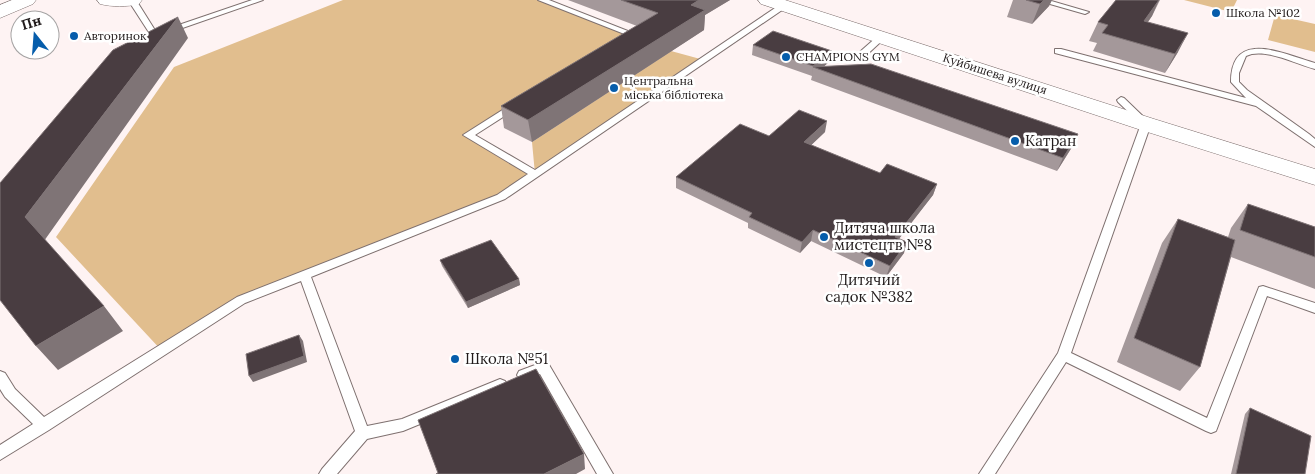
<svg xmlns="http://www.w3.org/2000/svg" width="1315" height="474" font-family="Lora,serif">
<rect width="100%" height="100%" fill="#fef3f3"/>
<!-- green -->
<path fill="#e1be8e" d="M343,0H541L634,35L468,135L535,174L532,142L671,51L704,60L501,197L241,300L163,352L56,237L174,67Z
M1184,0H1237L1231,12Z
M1275,15L1315,24V52L1268,40Z"/>
<g fill="none" stroke-linecap="round" stroke-linejoin="round">
<defs>
<path id="service" d="M128,0H136L158,35C155,39 148,42 143,41V37L150,34Z
M252,0H263L171,32L164,30Z
M538,0H549L638,35L630,40H624L623,38L627,35Z
M1036,0H1048L1089,12L1085,14Z
M781,4L788,6L505,199L311,277L367,426L402,419L500,379L505,381L507,385L505,389L403,431L367,439L337,474H319L322,469L355,431L301,281L245,303L49,430L0,460V445L33,424L5,397L0,389V371L5,373L15,389L44,417L237,297L497,195L528,174L463,135L512,104L515,103L520,106L475,135L535,170Z
M879,35L886,37L860,61H854V57Z
M1055,49H1061L1246,98L1231,82C1231,28 1284,54 1315,63V69C1296,64 1264,47 1246,56L1239,73V82L1247,90L1309,134L1315,139V147L1256,106L1055,53Z
M1121,97L1124,98L1151,124L1071,353L1207,418L1259,287L1263,286L1315,303V313L1267,296L1216,431L1211,433L1206,431L1066,362L995,474H979L1058,353L1141,124L1118,102L1117,100Z
M543,362L548,363L613,474H597L540,374L524,381L519,379L517,375L519,371Z"/>
<path id="secondary" d="M758,0H785L1154,119L1315,169V185L1138,129L761,4Z"/>
<path id="primary" d="M12,0H36L33,4L0,18V5Z
M97,0H142L139,4C127,7 112,7 100,4Z"/>
</defs>
<!-- service casing -->
<use href="#service" stroke="#7e706f" stroke-width="2"/>
<!-- secondary casing -->
<use href="#secondary" stroke="#7e706f" stroke-width="1"/>
<!-- primary casing -->
<use href="#primary" stroke="#7e706f" stroke-width="1"/>
<!-- service -->
<use href="#service" fill="#fff" fill-rule="evenodd"/>
<!-- secondary -->
<use href="#secondary" fill="#fff" fill-rule="evenodd"/>
<!-- primary -->
<use href="#primary" fill="#fff" fill-rule="evenodd"/>
</g>
<!-- wall -->
<path fill="#a4989a" d="M568,0H730L705,15L704,30L532,142L504,128L501,106L637,26Z
M1013,0H1052L1049,6L1032,24L1007,17Z
M1116,0H1160L1152,16L1148,22L1178,52L1165,73L1093,51L1097,43L1089,41L1098,22Z
M753,45L830,61L823,67L1072,147L1057,171L811,80L812,76L752,55Z
M825,132L811,145L880,173L937,184L933,195L899,238L904,253L886,277L811,241L800,253L748,228V223L676,188V177Z
M1248,204L1315,227V289L1231,257L1200,367L1180,391L1117,362L1162,243L1178,219L1228,237L1231,228Z
M440,260L519,279L520,285L468,308L442,266Z
M1250,408L1305,474H1231L1245,414Z"/>
<!-- shaded-wall -->
<path fill="#7f7476" d="M699,0H730L705,15L704,30L532,142L528,120L691,5Z
M1044,0H1052L1049,6L1032,24L1040,4Z
M1159,0L1152,16L1135,40L1144,21Z
M178,17L188,38L44,241L25,217Z
M1188,33L1178,52L1165,73L1175,54Z
M832,51L830,61L820,70L813,67L812,76L813,66Z
M827,121L825,132L803,153L804,142Z
M1078,134L1072,147L1057,171L1063,158Z
M937,184L933,195L892,248L895,237Z
M813,230L811,241L800,253L802,242Z
M907,242L904,253L886,277L890,266Z
M519,279L520,285L468,308L466,302Z
M104,306L123,331L58,370L36,346Z
M299,335L303,341L307,362L253,382L249,376Z
M584,454L585,469L576,474H544Z"/>
<!-- building -->
<path fill="#493d41" stroke="#7f7476" d="M621,0H699L691,5L705,10L528,120L501,106L658,13Z
M1026,0H1044L1040,4Z
M1116,0H1159L1144,21L1188,33L1175,54L1102,33L1108,25L1098,22Z
M178,17L25,217L104,306L36,346L0,300V183L113,50Z
M773,31L832,51L813,66L753,45Z
M871,64L1078,134L1063,158L813,67Z
M799,110L827,121L804,142L880,173L887,164L937,184L895,237L907,242L890,266L813,230L802,242L749,217L752,213L676,177L740,124L769,136Z
M1248,204L1315,227V257L1240,230Z
M1178,219L1235,240L1200,367L1134,338Z
M491,240L519,279L466,302L440,260Z
M299,335L304,356L249,376L246,354Z
M536,369L584,454L544,474H436L438,473L418,420Z
M1250,408L1311,436L1305,474H1236Z"/>
<!-- markers -->
<g fill="#065dab" stroke="#fff" stroke-width="2">
<circle cx="1216" cy="13" r="5"/>
<circle cx="74" cy="36" r="5"/>
<circle cx="786" cy="57" r="5"/>
<circle cx="614" cy="88" r="5"/>
<circle cx="1015" cy="141" r="5"/>
<circle cx="824" cy="237" r="5"/>
<circle cx="869" cy="263" r="5"/>
<circle cx="455" cy="359" r="5"/>
</g>
<g text-anchor="middle" stroke-width="5" stroke-linejoin="round" paint-order="stroke">
<!-- far-poi labels -->
<g font-size="12" fill="#211b1b" stroke="#fff" text-anchor="start">
<text x="1226" y="17">Школа №102</text>
<text x="84" y="40">Авторинок</text>
<text x="796" y="61">CHAMPIONS GYM</text>
<text x="624" y="85">Центральна<tspan x="624" dy="14">міська бібліотека</tspan></text>
</g>
<!-- far-street labels -->
<g font-size="12" fill="#211b1b" stroke="#fff">
<text transform="translate(995 74) rotate(18)" y="4">Куйбишева вулиця</text>
</g>
<!-- poi labels -->
<g font-size="15" fill="#211b1b" stroke="#fff" text-anchor="start">
<text x="1025" y="146">Катран</text>
<text x="834" y="233">Дитяча школа<tspan x="834" dy="17">мистецтв №8</tspan></text>
<text x="869" y="285" text-anchor="middle">Дитячий<tspan x="869" dy="17">садок №382</tspan></text>
<text x="465" y="364">Школа №51</text>
</g>
</g>
<!-- north arrow -->
<g transform="translate(35 35) rotate(343)"><circle r="24" fill="#ffffff" stroke="#a6a4a4"/>
<path d="M0-4L9 19L0 12L-9 19Z" fill="#065dab"/>
<text y="-8" font-size="14" font-weight="bold" text-anchor="middle" fill="#211b1b">Пн</text>
</g>
</svg>
